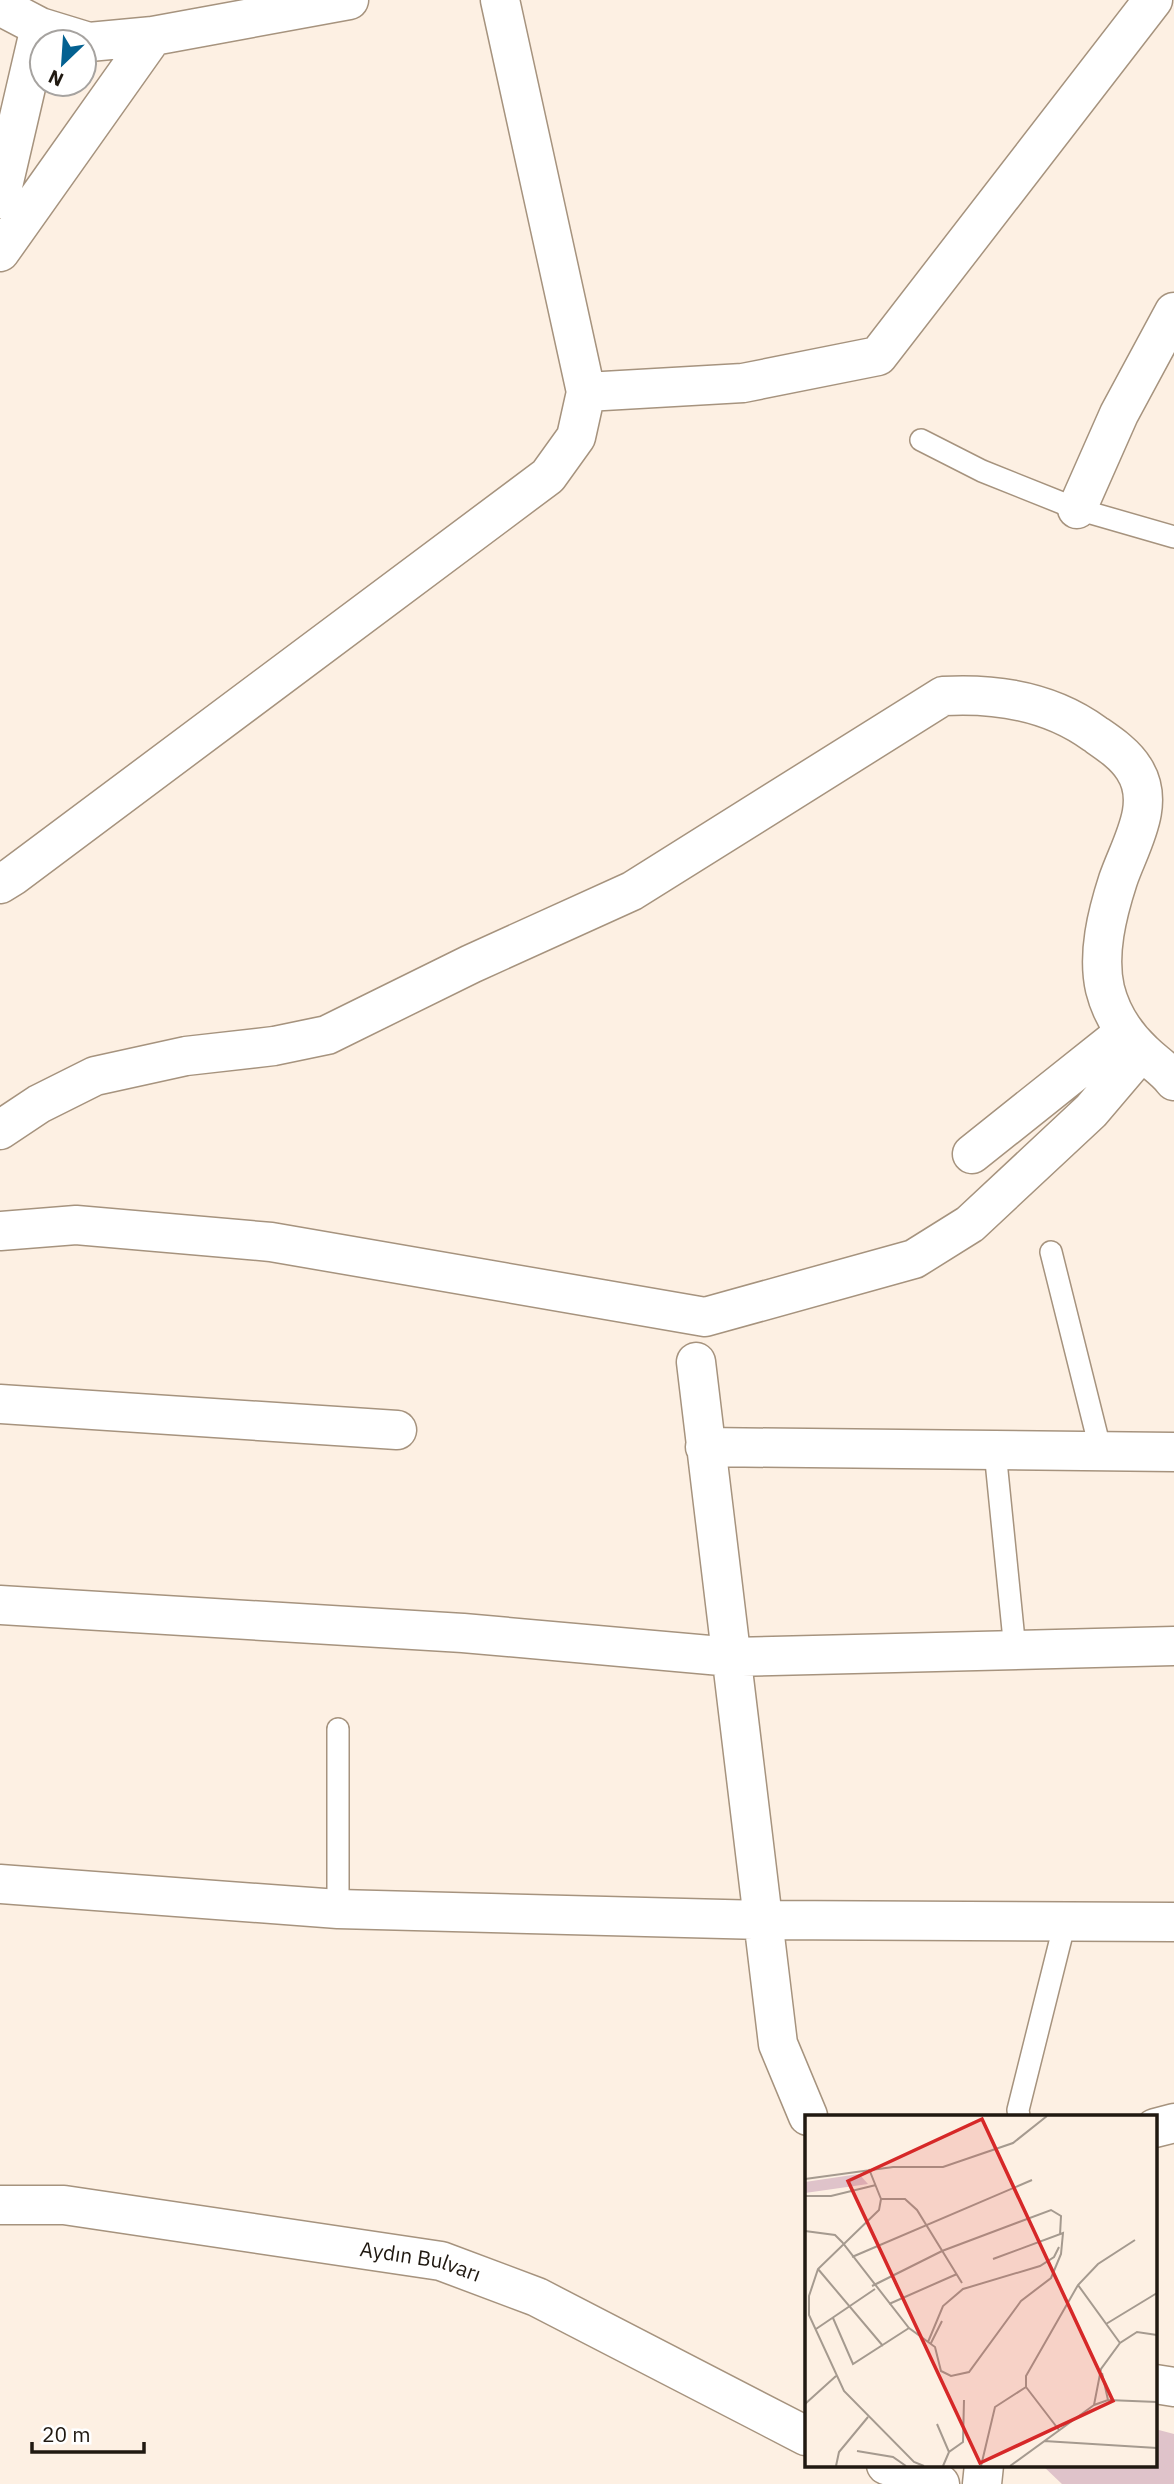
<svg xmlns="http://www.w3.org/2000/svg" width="1174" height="2484" font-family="'IBM Plex Sans',sans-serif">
<rect width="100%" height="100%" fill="#fdf0e3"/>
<!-- green -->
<path fill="#dfc3ca" d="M1155,2429L1174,2434V2484H1062L1042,2465H1155Z"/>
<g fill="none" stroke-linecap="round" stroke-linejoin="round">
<defs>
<path id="service" d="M921,440L982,471L1077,509L1174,537
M1051,1252L1101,1452
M995,1451L1015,1650
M338,1729V1909
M1019,2116L1018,2110L1065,1922"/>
<path id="minor" d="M0,6L40,27L89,42L153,36
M0,199L40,27
M0,252L153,36L349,0
M586,392L743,383L878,356L1153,0
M1077,509L1119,414L1174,312
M0,884L13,876L548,476L576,437L586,392L500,0
M0,1130L39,1104L95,1076L186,1056L274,1046L327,1035L471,964L632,891L943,696C996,693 1050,701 1095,734C1108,743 1125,754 1134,769C1157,804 1130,845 1118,880C1107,914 1097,954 1105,989C1111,1013 1125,1035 1143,1052C1153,1062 1166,1070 1174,1081
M972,1154L1125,1032
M0,1231L76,1225L271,1242L705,1317L914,1259L970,1224L1091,1111L1142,1051
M696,1362L778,2044L808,2116
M0,1404L397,1430
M705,1447L1174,1452
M0,1605L463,1633L732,1657L1174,1646
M0,1884L338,1909L763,1920L1174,1922
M1155,2128L1174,2123
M1155,2384L1174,2387
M982,2484L984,2465"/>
<g id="secondary">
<path id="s1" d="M0,2205H64L441,2261L537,2297L806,2436"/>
<path d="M886,2465L940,2484"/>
</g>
</defs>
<!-- service casing -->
<use href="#service" stroke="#a6937e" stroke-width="24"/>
<!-- minor casing -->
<use href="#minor" stroke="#a6937e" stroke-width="41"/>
<!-- secondary casing -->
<use href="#secondary" stroke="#a6937e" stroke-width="41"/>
<!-- service -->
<use href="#service" stroke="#fff" stroke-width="21"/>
<!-- minor -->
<use href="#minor" stroke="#fff" stroke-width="38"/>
<!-- secondary -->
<use href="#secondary" stroke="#fff" stroke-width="38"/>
</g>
<g text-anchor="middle" stroke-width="7" stroke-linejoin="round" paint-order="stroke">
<!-- street labels -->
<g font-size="21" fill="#201911" stroke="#fff">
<text dy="7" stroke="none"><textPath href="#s1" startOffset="425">Aydın Bulvarı</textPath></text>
</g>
</g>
<!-- overview -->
<g transform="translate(805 2115)">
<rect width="352" height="352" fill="#fdf0e3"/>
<path d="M54,59L63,69L0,78V67Z" fill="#dfc3ca"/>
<path fill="none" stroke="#a59a8f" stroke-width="2" d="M64,54L76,84L74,95L13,154L4,181V200L39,276L109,347L119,351M0,64L88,52H138L208,28L242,1M0,81H26L71,70M76,84H100L112,95L157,168M0,116L30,120L37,127L104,213L130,232L136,256L146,261L164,257L216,186L246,163L256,139L258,118L188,144M47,142L227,65M13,154L78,231M273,170L315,228M67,171L137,136L246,95L256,101L255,120M84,189L152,159M28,203L48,249L104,213M301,209L352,178M11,214L70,174M123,227L138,191L158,174L235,151L249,142L254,132M126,228L137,206M297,258L303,285M0,289L31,261M289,290L303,285L352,287M132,309L144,337M254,315L221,272V261L273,170L293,149L330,125M239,326L352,333M52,336L88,342L101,351M31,351L34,337L63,302M138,351L144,337L158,327L159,285M176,351L190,292L221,272M205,351L289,290L296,254L315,228L332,217L352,220"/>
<path fill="#d62828" fill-opacity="0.15" stroke="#d62828" stroke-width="3.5" d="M177,4L308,286L175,348L43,66Z"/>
<rect width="352" height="352" fill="none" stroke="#201911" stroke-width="3.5"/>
</g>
<!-- north arrow -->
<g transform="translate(63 63) rotate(205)"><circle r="33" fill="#ffffff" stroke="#a6a3a0" stroke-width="2"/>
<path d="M0-5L12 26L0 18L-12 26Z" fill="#036191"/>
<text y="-10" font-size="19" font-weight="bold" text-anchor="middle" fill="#201911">N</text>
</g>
<!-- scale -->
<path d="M32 2442v10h112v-10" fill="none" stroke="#201911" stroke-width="3.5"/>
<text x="42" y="2442" font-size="21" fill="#201911" stroke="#ffffff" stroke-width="5" paint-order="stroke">20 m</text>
</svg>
